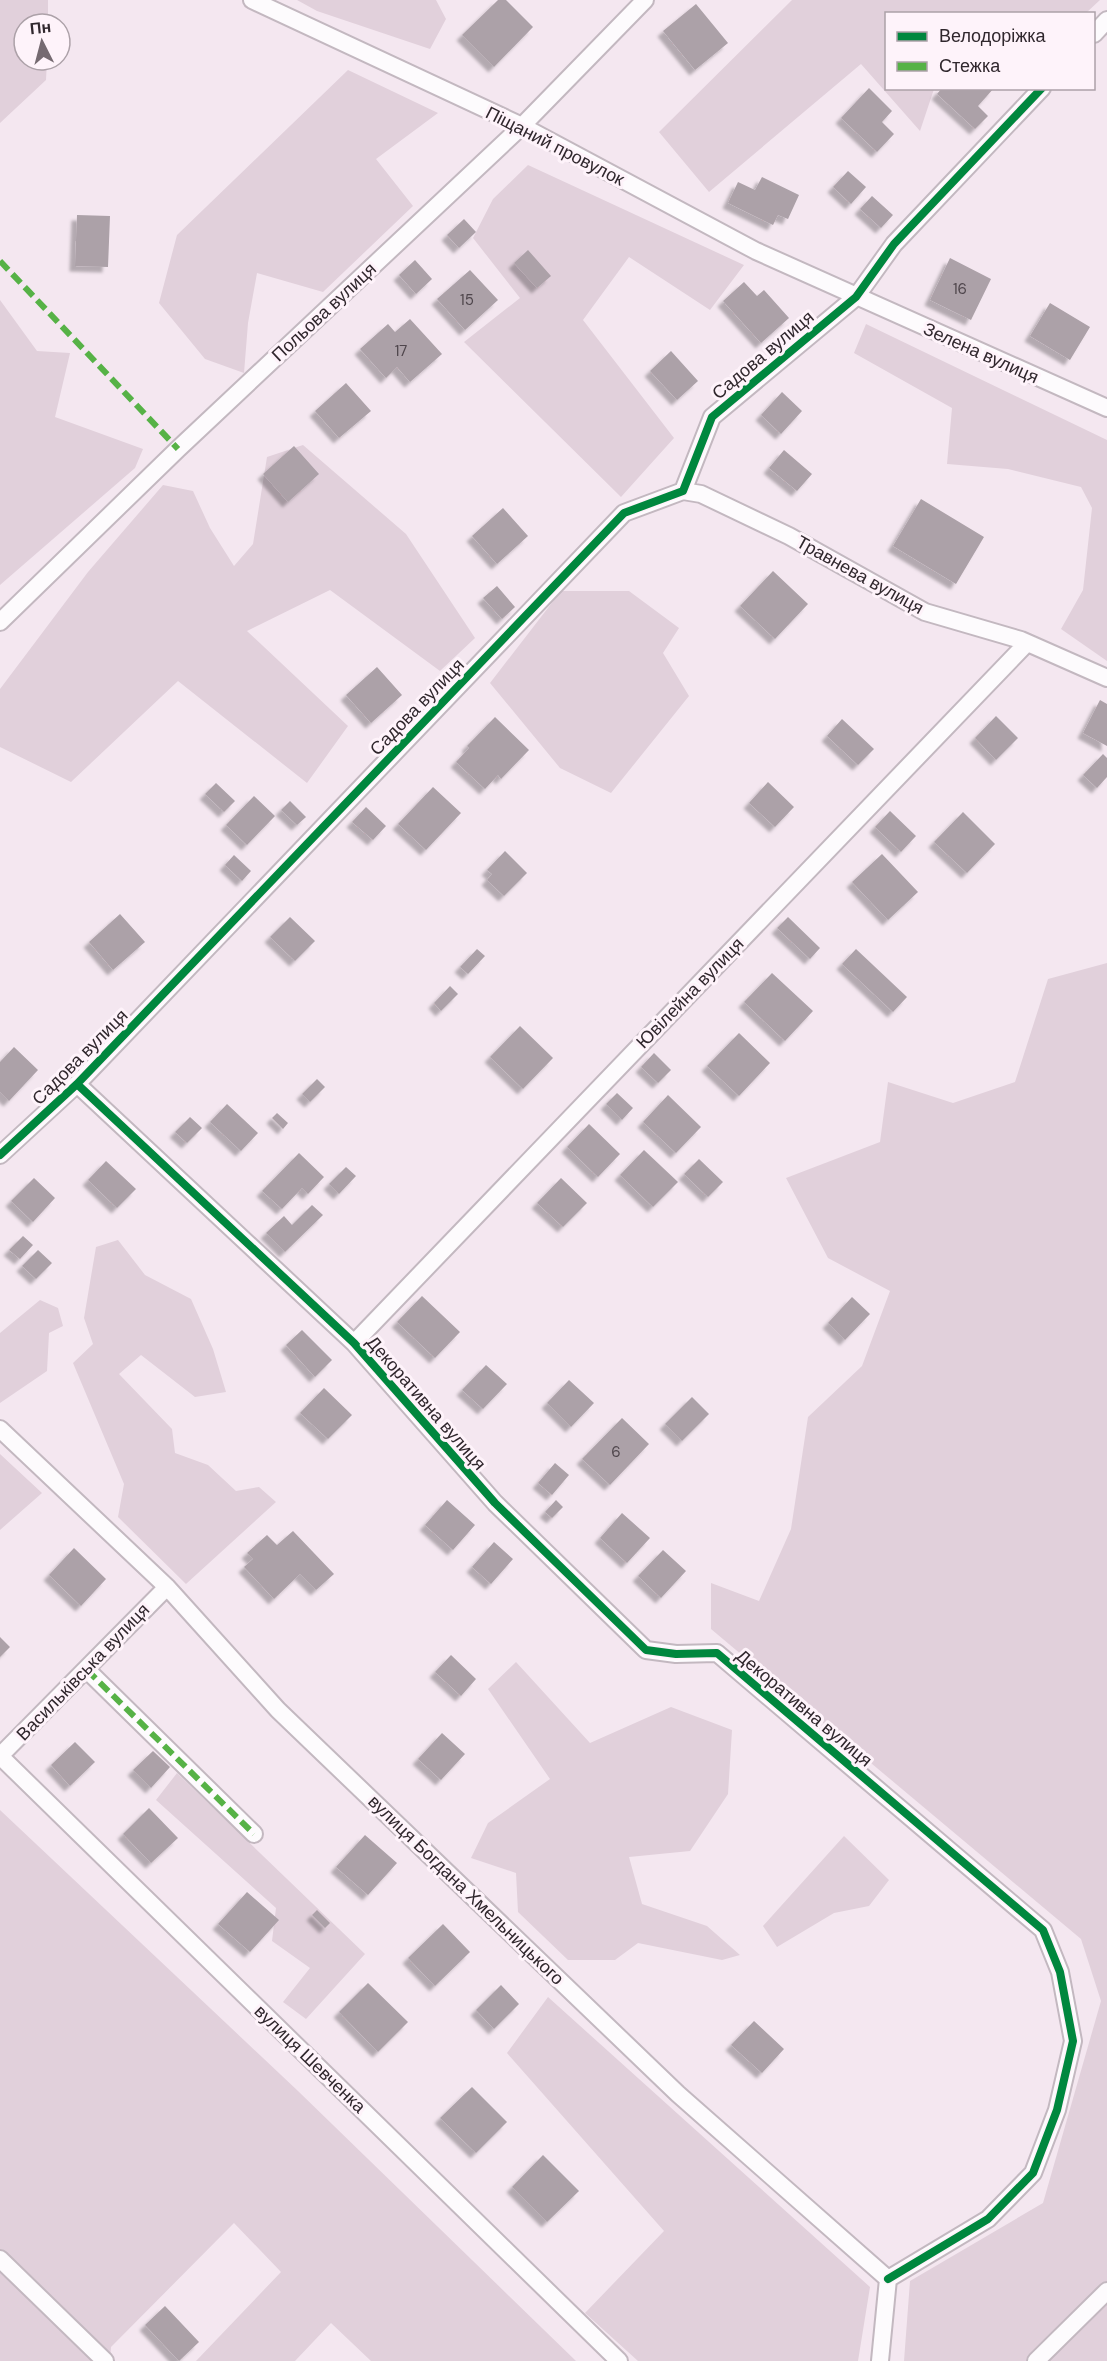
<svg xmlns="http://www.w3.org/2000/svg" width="1107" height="2361" font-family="'DM Sans',sans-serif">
<defs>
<filter id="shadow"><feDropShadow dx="-5.5" dy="5.5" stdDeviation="1.5" flood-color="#0004"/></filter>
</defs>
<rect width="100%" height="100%" fill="#f4e7f0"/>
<!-- green -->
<path fill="#e1d0db" d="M0,0H48V24H24V60H47L46,80L0,123Z
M297,0H436L446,19L430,49L317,11Z
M792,0H1100L1086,13L886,14V88L934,89L920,131L861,64L709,192L659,132Z
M348,70L438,113L376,159L413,206L323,292L257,273L248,323L244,373L205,359L159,303L177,235Z
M528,165L744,265L710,310L629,257L583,320L674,438L621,497L464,342L520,298L473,238L493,199Z
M0,300L37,351L70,353L55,417L143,449L135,468L0,585Z
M866,324L1107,440V661L1061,629L1083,590L1092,508L1081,487L1008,469L947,464L952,408L854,353Z
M303,445L406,534L475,638L440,671L330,590L247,631L348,726L307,783L178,681L71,782L0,747V689L88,572L163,485L193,491L210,528L234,566L253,544L267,457Z
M561,591H629L679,628L663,653L689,696L611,793L560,768L490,683Z
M1107,963V2361H904L910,2281L1043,2203L1101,2001L1081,1939L711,1629V1583L759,1601L791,1529L808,1417L862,1366L890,1291L828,1258L786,1178L880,1142L888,1082L953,1103L1015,1082L1048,979Z
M118,1240L145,1275L191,1299L213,1349L226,1392L195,1397L141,1355L119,1374L172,1429L175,1453L208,1465L236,1491L259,1487L276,1502L186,1584L118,1517L124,1484L73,1363L93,1344L84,1318L96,1247Z
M40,1300L58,1308L63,1326L49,1333L47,1371L0,1403V1333Z
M0,1454L42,1493L0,1530Z
M516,1662L590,1743L671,1707L732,1730L728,1794L690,1851L629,1857L642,1904L707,1926L740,1955L722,1960L638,1943L615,1960H568L518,1912L516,1873L471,1858L488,1823L550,1779L488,1689Z
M177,1773L365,1954L306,2019L283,2002L310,1968L272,1941L276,1908L156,1800Z
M0,1810L298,2091L576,2361H371L331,2323L295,2361H196L281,2272L234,2223L111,2347L110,2361H0Z
M844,1836L889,1880L869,1906L834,1913L777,1947L763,1926Z
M548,1997L870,2287L858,2361H638L585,2313L664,2231L507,2053Z"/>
<!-- building -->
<path fill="#aca1a8" filter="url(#shadow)" d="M498,0H506L533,27L494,67L462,35Z
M696,4L728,43L695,70L663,31Z
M869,88L892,111L882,122L894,134L877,152L841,118Z
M942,88H994L978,106L988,116L975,129L937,94Z
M848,171L866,187L851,204L833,187Z
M762,177L799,195L788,219L778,215L773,225L728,203L738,182L755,190Z
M872,196L893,215L881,228L860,209Z
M77,215L110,216L108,267L75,266Z
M464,219L476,232L459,248L447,235Z
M528,250L551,276L537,288L514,263Z
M950,258L991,279L971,320L930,300Z
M415,260L432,279L416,294L399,275Z
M470,270L498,300L465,330L437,299Z
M744,282L757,296L764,290L789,318L761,343L723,301Z
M1050,303L1090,327L1070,360L1030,336Z
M410,319L442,354L410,382L397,367L386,378L360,349L388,324L395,332Z
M671,351L698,381L677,400L650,371Z
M346,383L371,411L339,438L315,411Z
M782,392L802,411L781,434L761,415Z
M294,446L319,474L288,502L263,474Z
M784,450L812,474L797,491L769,468Z
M921,499L984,537L956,584L893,546Z
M503,508L528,536L497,564L472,536Z
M773,571L808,604L775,639L740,606Z
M497,586L515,607L502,619L483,598Z
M377,667L402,695L371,723L346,695Z
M1100,700L1107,704V746L1083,733Z
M996,716L1018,738L996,760L975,738Z
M495,717L529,750L501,779L498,775L485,789L456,762L469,748L467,746Z
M842,719L874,749L858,765L827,736Z
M1103,754L1107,758V777L1097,788L1083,775Z
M768,782L794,807L775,827L749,803Z
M216,783L235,801L224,812L205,794Z
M433,787L461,813L426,850L398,824Z
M254,796L275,816L247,845L226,825Z
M290,801L306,817L297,825L281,810Z
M366,807L386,826L373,840L352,822Z
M890,811L916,836L901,852L875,827Z
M963,812L995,844L967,873L934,842Z
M505,851L527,873L504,896L487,880L492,874L487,870Z
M882,854L918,892L888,920L852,882Z
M234,855L251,871L242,881L225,865Z
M120,914L145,942L113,970L89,942Z
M290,917L315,941L295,961L270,937Z
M788,917L820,948L810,959L777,928Z
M477,949L485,956L468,974L460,967Z
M856,949L907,997L893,1012L842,964Z
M772,973L813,1011L785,1041L744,1002Z
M450,986L458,994L441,1011L434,1003Z
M520,1026L553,1058L523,1089L490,1057Z
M739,1033L770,1063L739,1096L707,1066Z
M14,1047L38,1070L9,1101L0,1092V1062Z
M654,1053L671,1070L658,1083L641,1067Z
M317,1079L325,1087L310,1102L302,1094Z
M617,1093L633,1108L622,1120L606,1104Z
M668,1095L701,1127L676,1153L643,1122Z
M227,1104L258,1133L241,1151L210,1122Z
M277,1113L288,1123L283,1129L272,1118Z
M190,1117L202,1128L187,1143L175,1132Z
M589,1124L620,1154L598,1177L567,1147Z
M644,1150L678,1182L653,1207L620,1175Z
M299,1153L324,1177L308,1194L302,1188L282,1209L262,1191Z
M699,1159L723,1182L708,1197L684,1174Z
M106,1161L136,1189L117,1208L88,1180Z
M346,1167L356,1176L339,1194L329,1184Z
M34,1178L55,1198L33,1222L11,1201Z
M561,1178L587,1203L563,1227L537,1203Z
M312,1205L323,1215L285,1252L266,1233L284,1216L292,1225Z
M23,1236L33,1245L20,1259L9,1250Z
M38,1250L52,1263L36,1279L22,1266Z
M422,1296L460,1332L435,1358L397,1322Z
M852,1297L870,1314L845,1340L828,1323Z
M302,1330L332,1360L315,1377L286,1345Z
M486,1365L507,1384L483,1409L462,1390Z
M569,1380L594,1403L571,1427L547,1403Z
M324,1388L352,1415L328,1439L300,1413Z
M692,1397L709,1414L682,1441L665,1424Z
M622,1418L649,1444L610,1485L582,1459Z
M555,1463L569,1475L552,1495L538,1483Z
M447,1500L475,1525L453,1550L425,1525Z
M556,1500L563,1507L552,1518L545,1512Z
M622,1513L650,1538L627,1563L600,1538Z
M293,1531L334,1574L316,1590L300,1574L274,1599L244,1567L253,1559L247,1553L267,1535L277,1545Z
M494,1542L513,1559L491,1584L472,1567Z
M74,1548L106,1579L81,1606L49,1575Z
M663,1550L686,1571L661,1598L638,1576Z
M0,1637L10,1647L0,1657Z
M451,1655L476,1679L461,1696L435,1672Z
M442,1733L465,1754L441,1780L418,1759Z
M75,1742L95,1762L70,1786L51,1765Z
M153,1751L170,1767L151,1788L133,1770Z
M149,1808L178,1838L151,1863L123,1834Z
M365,1835L397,1863L368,1895L336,1867Z
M247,1892L279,1920L250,1952L218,1924Z
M317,1910L330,1923L325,1928L312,1915Z
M443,1924L470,1952L435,1986L408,1958Z
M368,1983L408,2022L378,2052L339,2012Z
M501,1985L519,2004L494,2029L476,2010Z
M754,2021L784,2049L762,2073L731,2045Z
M472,2087L507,2122L476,2153L440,2118Z
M543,2155L579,2191L547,2222L512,2187Z
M165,2306L199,2342L179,2361L145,2325Z"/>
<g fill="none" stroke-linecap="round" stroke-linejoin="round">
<defs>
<path id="street" d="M252,0L522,126L756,251L1107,408
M1094,34L1107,20
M683,491L701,494L789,536L925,612L1021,640L1107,678
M0,622L178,449L522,126L645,0
M77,1084L354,1343L495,1503L646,1650L676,1654L717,1653L1043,1930L1060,1972L1073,2041L1057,2110L1033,2173L988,2219L888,2279
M0,1155L77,1084L624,513L683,491L712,417L856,297L894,244L1042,88
M354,1343L1027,643
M0,1429L167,1587L278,1710L678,2094L888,2279L880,2361
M167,1587L0,1756L619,2361
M87,1670L254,1834
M0,2259L105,2361
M1036,2361L1107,2291"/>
</defs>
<!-- street casing -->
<use href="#street" stroke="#c3b8c0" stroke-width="20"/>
<!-- street -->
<use href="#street" stroke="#fdfbfd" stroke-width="16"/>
<!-- quiet -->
<path stroke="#56b246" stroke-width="6" stroke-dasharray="12 6" stroke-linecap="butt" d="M0,261L178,449
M87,1670L254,1834"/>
<defs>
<path id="cycleway" d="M77,1084L354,1343L495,1503L646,1650L676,1654L717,1653L1043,1930L1060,1972L1073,2041L1057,2110L1033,2173L988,2219L888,2279
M0,1155L77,1084L624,513L683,491L712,417L856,297L894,244L1042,88"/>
</defs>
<!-- cycleway casing -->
<use href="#cycleway" stroke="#fef3fa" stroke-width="11"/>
<!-- cycleway -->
<use href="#cycleway" stroke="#00873e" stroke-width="8"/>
</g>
<g text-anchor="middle" stroke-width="6" stroke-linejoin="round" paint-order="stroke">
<!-- number labels -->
<g font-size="15" fill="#4f464c">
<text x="960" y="294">16</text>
<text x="467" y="305">15</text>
<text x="401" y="356">17</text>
<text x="616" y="1457">6</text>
</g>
<!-- street labels -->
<g font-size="18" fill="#30272d" stroke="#fef3fa">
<text transform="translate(555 146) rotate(27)" y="6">Піщаний провулок</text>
<text transform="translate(324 312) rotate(-43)" y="6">Польова вулиця</text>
<text transform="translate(981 353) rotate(24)" y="6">Зелена вулиця</text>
<text transform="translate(763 355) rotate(-40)" y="6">Садова вулиця</text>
<text transform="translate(860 575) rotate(29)" y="6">Травнева вулиця</text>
<text transform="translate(417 707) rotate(-46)" y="6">Садова вулиця</text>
<text transform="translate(690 993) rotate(-46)" y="6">Ювілейна вулиця</text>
<text transform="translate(80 1057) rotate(-45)" y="6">Садова вулиця</text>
<text transform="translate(426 1403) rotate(49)" y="6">Декоративна вулиця</text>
<text transform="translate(83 1672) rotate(-46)" y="6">Васильківська вулиця</text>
<text transform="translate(804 1708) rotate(40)" y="6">Декоративна вулиця</text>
<text transform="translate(466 1890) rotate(44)" y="6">вулиця Богдана Хмельницького</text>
<text transform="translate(310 2059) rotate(44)" y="6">вулиця Шевченка</text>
</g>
</g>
<!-- legend -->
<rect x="885" y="12" width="210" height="78" fill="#fef3fa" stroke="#aca1a8" stroke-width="1.5"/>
<rect x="897" y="32" width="30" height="9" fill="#00873e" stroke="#aca1a8" stroke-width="1.5"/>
<text x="939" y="42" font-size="18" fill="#30272d">Велодоріжка</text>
<rect x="897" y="62" width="30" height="9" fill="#56b246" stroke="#aca1a8" stroke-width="1.5"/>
<text x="939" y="72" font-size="18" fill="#30272d">Стежка</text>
<!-- north arrow -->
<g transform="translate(42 42) rotate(354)"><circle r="28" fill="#fef3fa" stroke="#aca1a8" stroke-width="1.5"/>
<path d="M0-4.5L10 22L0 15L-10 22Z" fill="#756a71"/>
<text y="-9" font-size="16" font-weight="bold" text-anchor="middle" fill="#30272d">Пн</text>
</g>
</svg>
